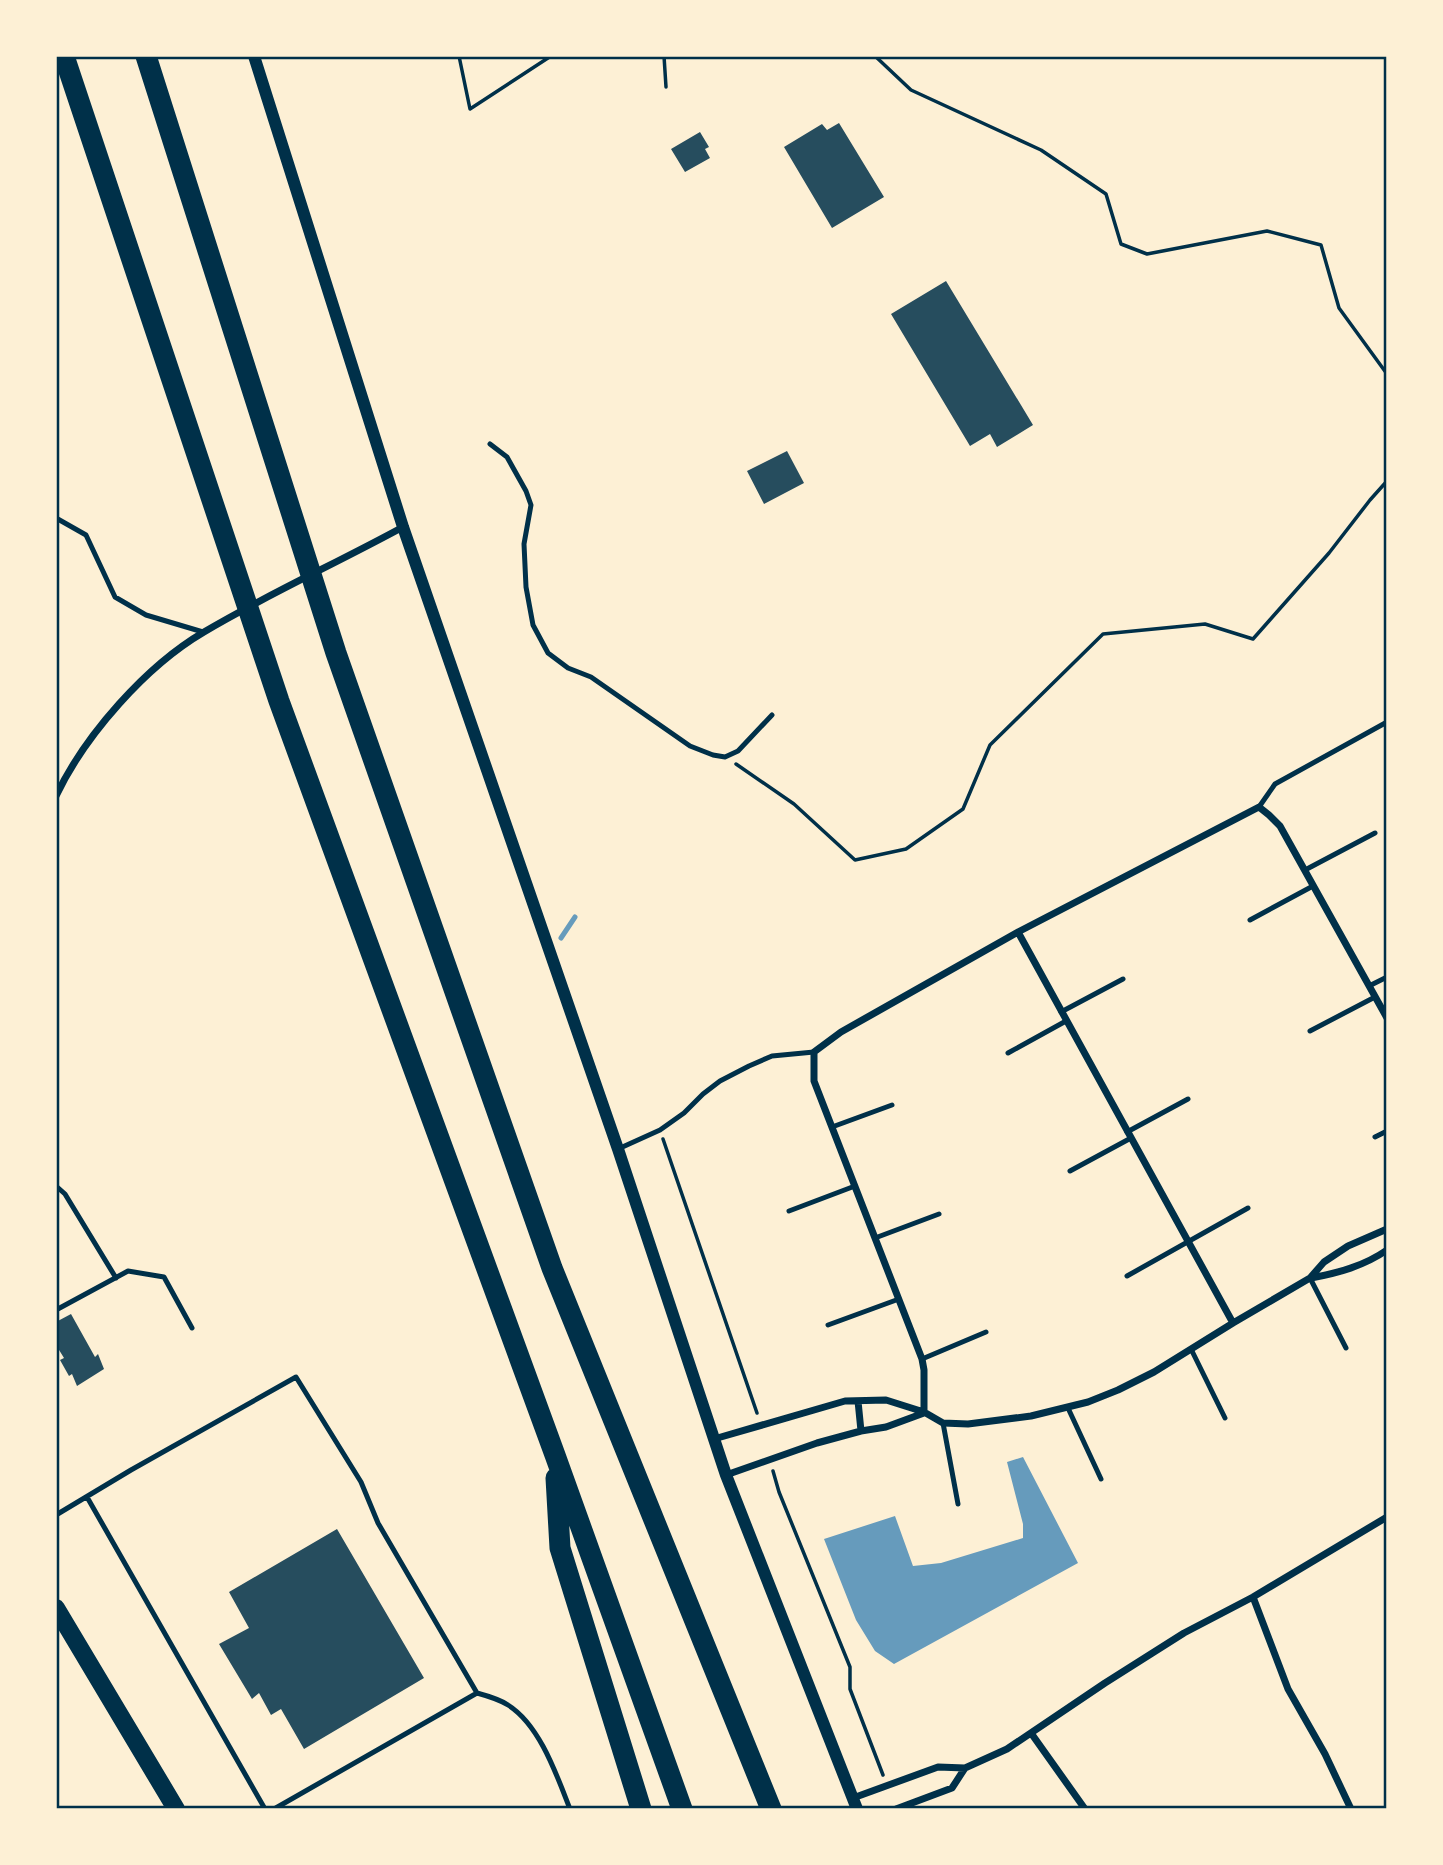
<svg xmlns="http://www.w3.org/2000/svg" width="1443" height="1865" font-family="'Work Sans',sans-serif">
<rect width="100%" height="100%" fill="#fdf0d5"/>
<!-- water -->
<path fill="#669bbc" d="M1023,1457L1078,1563L894,1664L875,1651L856,1620L824,1539L895,1516L913,1566L941,1563L1023,1538V1524L1007,1462Z"/>
<g fill="none" stroke-linecap="round" stroke-linejoin="round">
<!-- stream -->
<path stroke="#669bbc" stroke-width="5" d="M561,938L575,917"/>
</g>
<!-- building -->
<path fill="#264d5e" d="M839,123L884,197L832,228L784,147L822,124L827,130Z
M700,132L709,147L705,149L710,158L685,172L671,149Z
M946,281L1033,425L997,447L990,434L970,446L891,314Z
M787,451L804,483L764,504L747,471Z
M71,1314L95,1357L98,1354L104,1369L77,1386L72,1374L69,1376L60,1360L64,1358L56,1345V1322Z
M337,1529L424,1678L304,1749L281,1709L271,1715L259,1693L252,1699L219,1644L249,1628L229,1592Z"/>
<g fill="none" stroke-linecap="round" stroke-linejoin="round">
<!-- path -->
<path stroke="#003049" stroke-width="3.5" d="M459,56L470,109L551,56
M664,56L666,87
M875,56L911,90L1041,150L1106,194L1121,244L1147,254L1267,231L1321,245L1339,308L1387,374
M736,764L794,804L855,860L906,849L963,809L990,745L1103,634L1205,624L1253,639L1329,553L1370,500L1387,481
M663,1139L757,1413
M773,1471L779,1492L850,1667V1689L883,1775"/>
<!-- service -->
<path stroke="#003049" stroke-width="5" d="M490,444L507,457L526,491L531,505L524,544L526,587L533,625L548,653L568,668L591,677L690,746L713,755L725,757L738,751L772,715
M56,518L86,535L115,597L146,615L203,632
M1259,807L1275,784L1387,722
M1305,870L1375,833
M1250,920L1313,886
M1369,986L1387,977
M1061,1012L1123,979
M1310,1031L1375,997
M1008,1053L1066,1021
M832,1127L892,1105
M1127,1132L1188,1099
M1375,1137L1387,1131
M618,1149L660,1130L684,1113L703,1094L720,1081L749,1066L772,1056L814,1052
M1070,1171L1131,1138
M56,1186L65,1194L116,1278
M789,1211L855,1186
M875,1238L939,1214
M1127,1276L1248,1208
M1310,1278L1346,1348
M56,1310L128,1271L164,1277L192,1328
M828,1325L899,1299
M1191,1349L1225,1418
M922,1359L986,1332
M1068,1408L1101,1479
M943,1423L958,1504
M87,1497L265,1809
M56,1515L131,1470L296,1377L361,1482L378,1523L477,1693L274,1809
M477,1693C488,1696 499,1699 508,1705C540,1725 557,1776 570,1809"/>
<!-- minor -->
<path stroke="#003049" stroke-width="7" d="M56,796C85,735 146,666 204,632C268,594 337,563 403,527
M1018,932L1233,1323
M1311,1278C1338,1273 1364,1266 1387,1250
M858,1401L861,1431
M924,1412V1370L922,1359L814,1081V1052L841,1032L1018,932L1259,807L1269,815L1280,826L1387,1018
M714,1439L845,1401L886,1400L924,1412L943,1423L968,1424L1031,1416L1088,1402L1118,1390L1154,1372L1233,1323L1310,1278L1324,1262L1348,1246L1387,1229
M726,1475L817,1443L861,1431L886,1427L924,1413
M1253,1597L1288,1689L1325,1754L1351,1809
M1031,1733L1085,1809
M853,1798L938,1767L965,1768L1007,1749L1105,1683L1184,1633L1253,1597L1387,1517
M896,1809L952,1788L965,1768"/>
<!-- tertiary -->
<path stroke="#003049" stroke-width="12" d="M254,56L403,527L618,1149L726,1475L857,1809"/>
<!-- primary -->
<path stroke="#003049" stroke-width="18" d="M56,1608L176,1809"/>
<!-- motorway -->
<path stroke="#003049" stroke-width="21" d="M64,56L279,701L555,1455L682,1809
M146,56L336,653L552,1268L771,1809
M556,1478L560,1548L641,1809"/>
</g>
<!-- border -->
<rect width="1443" height="1865" fill="none" stroke="#fdf0d5" stroke-width="116"/>
<rect x="58" y="58" width="1327" height="1749" fill="none" stroke="#003049" stroke-width="2.5"/>
</svg>
